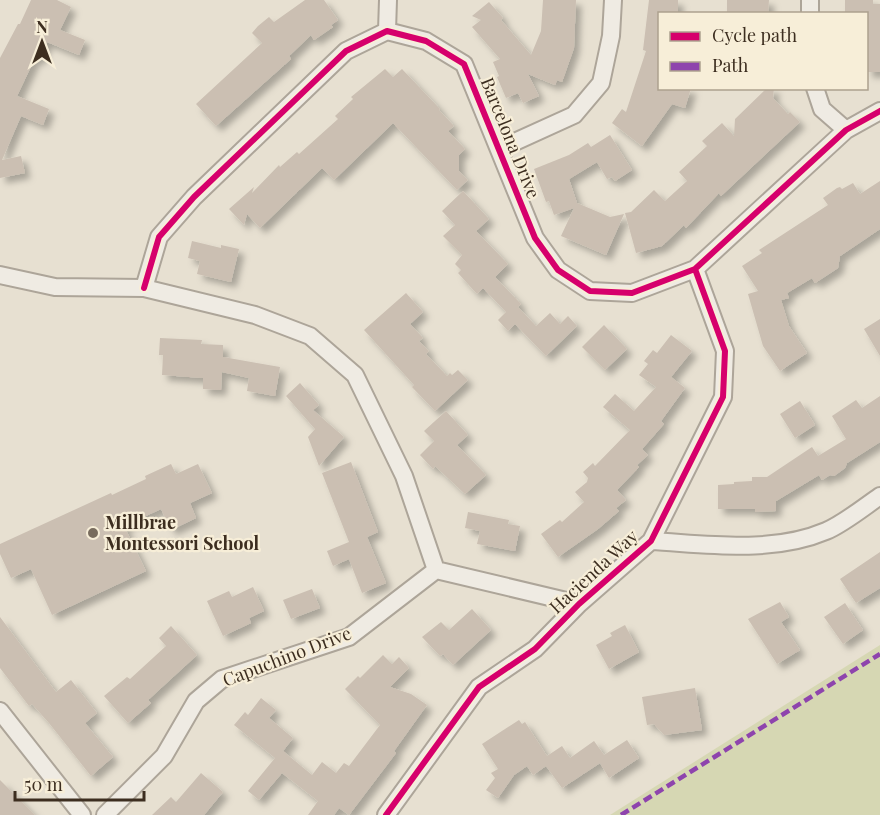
<svg xmlns="http://www.w3.org/2000/svg" width="880" height="815" font-family="'Playfair Display',serif">
<defs>
<filter id="shadow"><feDropShadow dx="5.5" dy="5.5" stdDeviation="3" flood-color="#0004"/></filter>
</defs>
<rect width="100%" height="100%" fill="#e7e0d1"/>
<!-- green -->
<path fill="#d6d7b3" d="M880,645V815H610Z"/>
<!-- building -->
<path fill="#cbbfb2" filter="url(#shadow)" d="M31,0H57L71,7L60,30L85,40L79,55L47,42L39,60L35,58L17,96L49,109L43,125L21,116L2,160L21,156L25,173L0,178V58L18,24H20Z
M305,0H324L338,20L331,25L333,27L314,40L311,35L289,56L291,59L216,126L196,104L262,43L252,33L258,26L269,17L274,22Z
M543,0H576L574,48L562,82L557,80L555,85L528,74L539,96L523,103L518,93L506,98L497,77L499,76L493,62L500,59L472,27L481,20L472,16L489,2L503,18L501,20L531,55L541,31Z
M649,0H678V14H660V88H691L685,108L672,104L642,146L612,123L622,109L626,112L646,51L643,50Z
M727,0H769L768,14H727Z
M845,0H873V4H880V72H867V14H845Z
M385,69L393,77L402,69L440,109L439,110L454,126L448,131L465,149L459,155V171L468,180L457,190L393,123L334,180L322,168L260,228L247,214L244,225L229,209L254,187L252,193L279,165L280,167L297,152L299,154L338,119L335,116L353,99L351,97Z
M767,88H774L773,98L788,114L790,112L800,122L721,196L719,193L686,228L684,225L662,246L636,253L625,213L631,212L654,190L665,201L687,181L679,172L707,146L702,141L722,123L734,136L735,119Z
M610,135L632,170L615,181L612,177L607,179L597,162L569,179L577,203L610,217L624,214L606,255L561,236L574,208L554,215L549,201L546,202L534,169L569,155L588,143L591,147Z
M880,181V229L840,256L838,268L815,283L812,278L787,293L789,298L781,300L789,326L807,353L780,371L763,346L748,294L758,291L742,266L762,253L759,250L828,205L823,198L837,188L840,187L842,189L853,183L860,194Z
M463,191L489,219L476,231L508,264L495,277L521,304L518,307L536,326L550,313L560,324L568,316L577,326L546,356L515,324L508,331L498,320L506,312L483,288L477,294L458,273L461,270L455,264L462,255L443,236L455,225L442,211Z
M192,241L221,248V245L239,249L231,282L197,274L200,261L188,258Z
M406,293L423,312L410,324L423,338L419,341L429,351L426,354L447,376L450,373L452,375L458,370L468,380L435,411L412,387L414,385L364,330Z
M880,319V356L864,329Z
M604,325L627,349L605,370L582,347Z
M671,335L692,351L671,377L685,388L661,421L664,424L642,449L648,455L637,465L639,467L617,490L626,500L616,508L619,511L598,529L558,557L541,534L560,520L562,522L584,502L575,492L587,482L588,478L583,472L593,463L595,466L630,430L603,407L615,394L634,411L656,387L639,375L648,364L644,361L653,350L657,353Z
M160,338L202,340L201,344L223,345V357L280,367L275,396L247,391L249,378L222,372L221,390L203,389V378L162,375L163,355H159Z
M300,383L319,405L313,410L344,437L319,466L308,437L315,429L286,396Z
M880,396V442L847,463L845,468L834,476L830,475L822,480L819,475L776,501V511L755,512V509H718V485L734,484V482L752,481V477H767L812,447L818,456L846,439L832,416L856,400L862,408Z
M800,401L815,425L795,438L780,414Z
M446,411L468,435L457,445L486,475L465,494L435,466L433,469L420,455L434,441L424,431Z
M351,462L378,532L367,537L386,583L362,593L349,559L333,566L327,551L349,542L322,473Z
M171,464L176,474L198,464L212,493L190,503L196,518L171,530L161,509L124,526L146,571L52,615L31,569L11,578L0,554V544L111,493L112,495L146,479L145,476Z
M468,512L509,520L508,524L520,526L515,551L477,544L480,531L465,528Z
M880,552V588L856,603L840,579Z
M253,587L264,611L249,618L251,623L223,636L207,601L229,591L232,597Z
M312,589L320,608L291,619L283,600Z
M780,602L789,617L781,622L800,650L777,664L748,619Z
M845,603L863,630L843,644L824,617Z
M472,609L491,630L453,665L443,654L440,656L422,637L441,622L449,630Z
M0,617L56,692L71,680L97,713L85,723L113,757L91,776L49,723L32,704L29,706L0,668Z
M625,625L639,652L609,669L596,645L612,636L610,633Z
M171,626L197,655L148,700L151,703L128,723L104,696L127,677L130,679L166,646L159,638Z
M383,655L392,664L399,657L409,668L390,687L411,694L427,705L394,751L396,753L349,815L339,808L334,815H308L318,801L282,773L259,800L248,791L275,758L234,725L245,712L248,715L261,698L276,710L269,718L293,738L283,751L312,775L322,762L336,773L344,763L349,766L380,725L345,689L358,676L360,678Z
M695,688L702,730L664,735L654,724L647,725L642,697Z
M519,720L522,724L525,722L547,756L562,746L570,758L594,741L604,755L627,740L639,758L609,778L600,763L562,788L546,766L533,775L527,766L514,775L498,798L486,790L495,778L491,773L498,769L482,744Z
M201,773L223,792L204,815H152L171,797L176,802Z
M0,780L35,815H0Z"/>
<g fill="none" stroke-linecap="round" stroke-linejoin="round">
<defs>
<path id="minor" d="M810,0V14
M387,31L388,0
M815,88L822,109L846,130
M499,149L574,115L601,83L611,36L613,0
M0,275L55,287L144,288L255,315L310,336L355,375L404,476L436,570
M144,288L159,237L194,197L346,51L387,31L426,41L464,64L535,238L558,270L590,291L632,293L695,269L846,130L880,111
M651,541C708,544 772,554 826,531C843,524 864,507 880,496
M0,711L82,815
M105,815L164,756L196,701L222,679L349,637L436,570L579,604
M386,815L479,687L535,649L579,604L651,541L723,397L725,351L695,269"/>
</defs>
<!-- minor casing -->
<use href="#minor" stroke="#ada599" stroke-width="20"/>
<!-- minor -->
<use href="#minor" stroke="#efebe3" stroke-width="16"/>
<!-- quiet -->
<path stroke="#8e44ad" stroke-width="4.5" stroke-dasharray="9 4.5" stroke-linecap="butt" d="M621,815L880,654"/>
<defs>
<path id="cycleway" d="M144,288L159,237L194,197L346,51L387,31L426,41L464,64L535,238L558,270L590,291L632,293L695,269L846,130L880,111
M386,815L479,687L535,649L579,604L651,541L723,397L725,351L695,269"/>
</defs>
<!-- cycleway casing -->
<use href="#cycleway" stroke="#f7eed8" stroke-width="10"/>
<!-- cycleway -->
<use href="#cycleway" stroke="#d6006c" stroke-width="6"/>
</g>
<!-- markers -->
<circle fill="#786c5e" stroke="#f7eed8" stroke-width="2" cx="93" cy="533" r="6"/>
<g text-anchor="middle" stroke-width="4.5" stroke-linejoin="round" paint-order="stroke">
<!-- street labels -->
<g font-size="18" fill="#3d2e20" stroke="#f7eed8">
<text transform="translate(510 138) rotate(68)" y="6">Barcelona Drive</text>
<text transform="translate(594 572) rotate(-43)" y="6">Hacienda Way</text>
<text transform="translate(287 657) rotate(-21)" y="6">Capuchino Drive</text>
</g>
<!-- poi labels -->
<g font-size="18" font-weight="bold" fill="#3d2e20" stroke="#f7eed8" text-anchor="start">
<text x="105" y="529">Millbrae<tspan x="105" dy="21">Montessori School</tspan></text>
</g>
</g>
<!-- legend -->
<rect x="658" y="12" width="210" height="78" fill="#f7eed8" stroke="#ada18e" stroke-width="1.5"/>
<rect x="670" y="32" width="30" height="9" fill="#d6006c" stroke="#ada18e" stroke-width="1.5"/>
<text x="712" y="42" font-size="18" fill="#3d2e20">Cycle path</text>
<rect x="670" y="62" width="30" height="9" fill="#8e44ad" stroke="#ada18e" stroke-width="1.5"/>
<text x="712" y="72" font-size="18" fill="#3d2e20">Path</text>
<!-- north arrow -->
<g transform="translate(42 42)" stroke="#f7eed8" stroke-width="4.5" paint-order="stroke">
<path d="M0-4.5L10 22L0 15L-10 22Z" fill="#3d2e20"/>
<text y="-9" font-size="16" font-weight="bold" text-anchor="middle" fill="#3d2e20">N</text>
</g>
<!-- scale -->
<path d="M15 791v9h129v-9" fill="none" stroke="#3d2e20" stroke-width="3"/>
<text x="24" y="791" font-size="18" fill="#3d2e20" stroke="#f7eed8" stroke-width="4.5" paint-order="stroke">50 m</text>
</svg>
